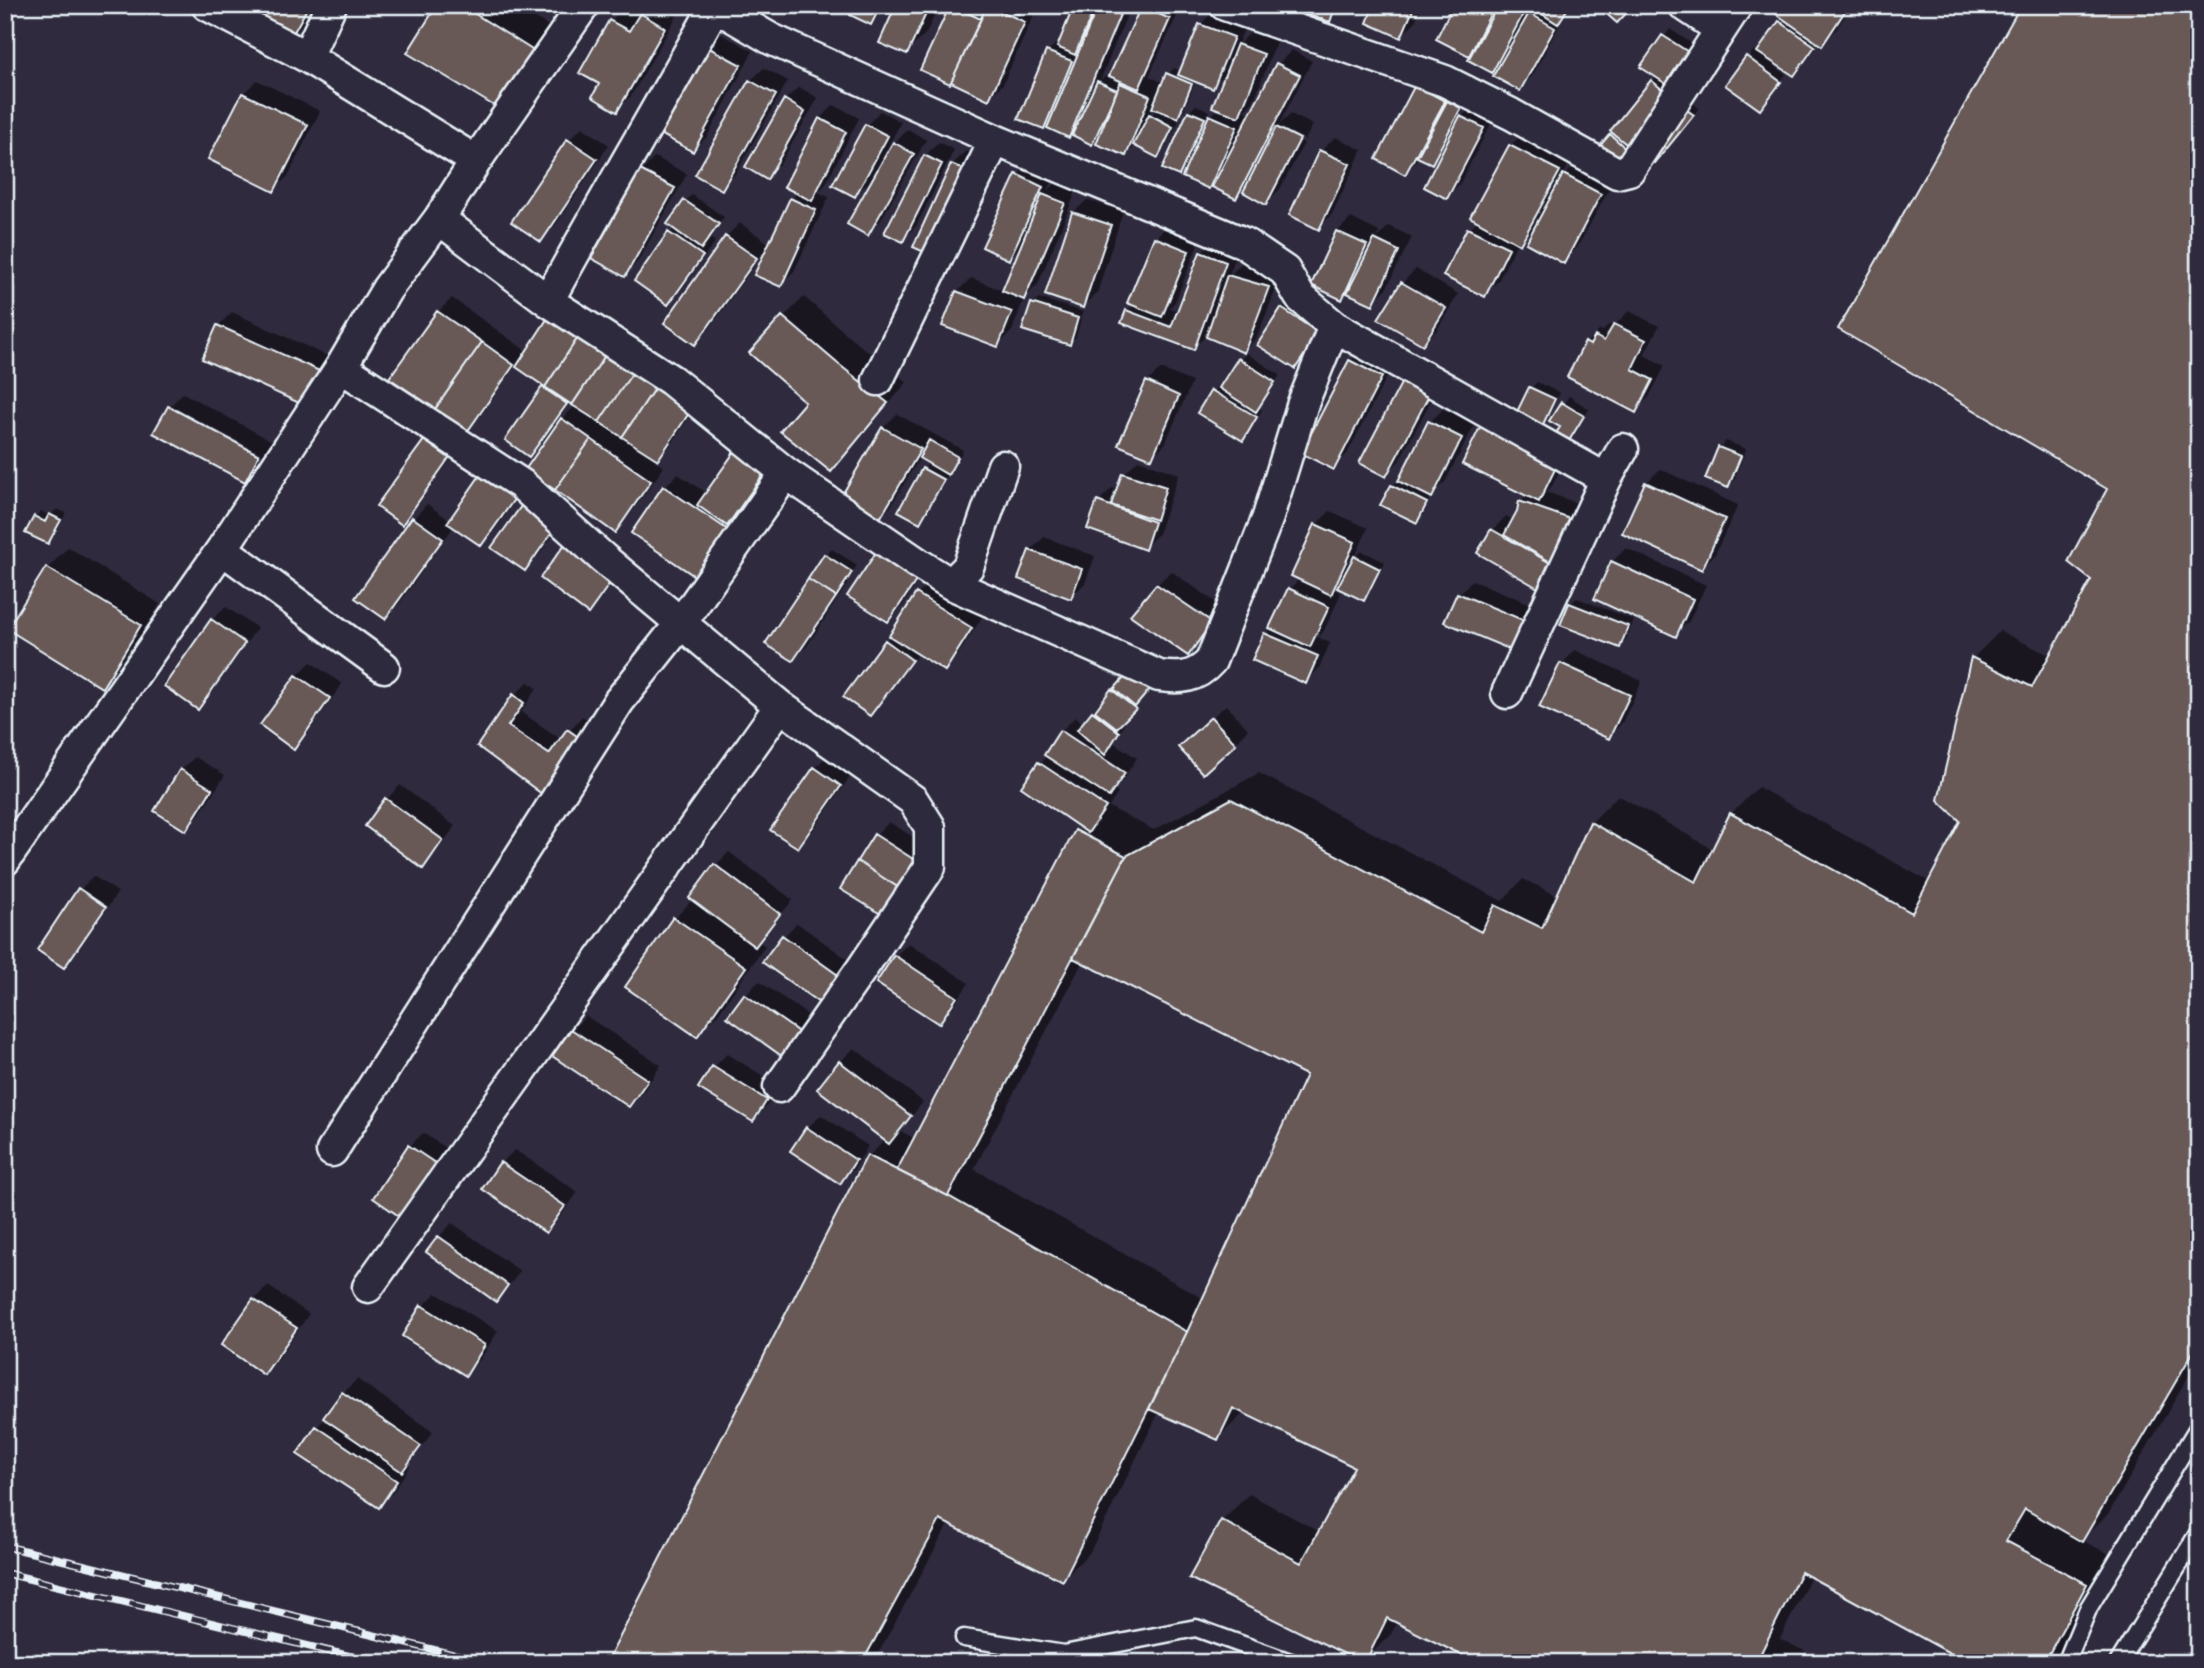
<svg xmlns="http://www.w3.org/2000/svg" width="2204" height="1668" font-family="Mynerve,sans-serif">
<rect width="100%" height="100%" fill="#2f2a3d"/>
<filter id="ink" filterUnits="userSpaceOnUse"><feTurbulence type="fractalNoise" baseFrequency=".0143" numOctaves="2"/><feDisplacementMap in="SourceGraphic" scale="14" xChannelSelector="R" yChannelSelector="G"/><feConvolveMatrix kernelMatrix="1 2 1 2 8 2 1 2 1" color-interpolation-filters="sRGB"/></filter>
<g filter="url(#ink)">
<!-- shadow -->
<path fill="#0007" fill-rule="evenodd" d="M271,5H314L302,25L289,39Z
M439,5H514L560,33L525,90Z
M650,5H663L678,14L631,96L617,109L602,84L581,72L611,21L624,7L640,16Z
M856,5H887L871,23Z
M898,5H939L927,32L906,53Z
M952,5H1031L1037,8L1003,84L989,98L922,69Z
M1076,5H1131L1100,81L1105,76L1122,84L1125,81L1144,5H1182L1149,76L1164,83L1168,74L1174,68L1182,71L1200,25L1214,11L1246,24L1237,46L1252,31L1277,40L1253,102L1244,111L1252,114L1278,64L1292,50L1312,61L1278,126L1291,114L1313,125L1305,140L1280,127V131L1304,143L1280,189L1266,203L1248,183L1235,197L1219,177L1209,187L1189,164L1179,174L1189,112L1196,105L1210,111L1207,120L1219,108L1228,71L1212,87L1196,80L1184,110L1178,116L1169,113L1168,115L1179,121L1164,149L1158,155L1136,144L1126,154L1102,132L1092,142L1077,127L1069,135L1052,119L1044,127L1048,52L1061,38ZM1153,106L1158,108L1149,117Z
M1291,5H1344L1330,20Z
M1376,5H1422L1415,22L1401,36Z
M1455,5H1570L1533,75L1519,89L1504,59L1492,70L1477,45L1468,53Z
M1773,5H1852L1836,30L1822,43L1820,42L1807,60L1794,74L1763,53L1761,56L1786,74L1766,101L1728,84L1754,50L1758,54L1784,18Z
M2199,5V1358L2109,1513L2081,1540L2113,1556L2055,1663H1972L1811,1576L1780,1639L1829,1663H1481L1398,1621L1391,1634L1364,1661L1222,1521L1249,1494L1320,1532L1357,1466L1245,1412L1218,1438L1159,1412L1090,1552L1063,1579L949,1523L873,1663H624L869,1156L886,1139L820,1088L840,1062L854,1048L923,1102L900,1131L916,1139L1077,831L1082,826L1023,787L1047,755L1061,731L1075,717L1084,724L1119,684L1141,702L1121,722L1124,725L1114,743L1137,758L1122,781L1114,790L1118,793L1109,807L1154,830L1259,773L1502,901L1523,879L1558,896L1591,823L1618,795L1714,850L1731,814L1758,787L1930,882L1962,820L1973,658L2000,631L2051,656L2093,580ZM1083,961L1308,1075L1204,1299L974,1169Z
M1670,29L1701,50L1639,149H1599L1615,132L1657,76L1643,66Z
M717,32L753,51L707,137L693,150L704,45Z
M764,68L788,81L735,174L722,188L750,81Z
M257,80L320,111L288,176L274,190L211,158L243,94Z
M1416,86L1466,102L1456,122L1475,103L1496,114L1460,183L1447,197L1453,133L1450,132L1438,156L1431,162L1420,156L1405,173Z
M799,87L818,98L780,164L767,177L785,100Z
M1688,99L1699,108L1662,154Z
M834,105L859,118L825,185L818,192L829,197L794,271L780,285L768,246L709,329L695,343L666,323L726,237L740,223L770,244L791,199L798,193L820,119Z
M880,111L901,122L869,182L855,195L835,184L867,125Z
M582,127L609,145L555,226L541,240L568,141Z
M908,129L926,140L881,220L867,234L895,143Z
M1524,132L1572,157L1563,177L1578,162L1614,180L1577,248L1563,262L1536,227L1520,242L1518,241L1498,281L1484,295L1446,275L1469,229L1478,220L1472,217L1510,146Z
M1335,137L1362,150L1332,214L1319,228L1291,214L1321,151Z
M939,142L954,150L916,226L902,240L925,156Z
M966,151L982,158L946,240L952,165Z
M655,157L687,174L638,261L625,275L593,258L642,171Z
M1031,162L1056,173L1048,191L1058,181L1077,189L1038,284L1024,298L1012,331L998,345L957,292L971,278L1004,291L1023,244L1009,258L1018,175Z
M692,195L724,217L709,237L715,242L682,289L668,303L670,233L675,228L685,201Z
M1087,200L1123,211L1097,293L1083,306L1073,213Z
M1351,218L1379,232L1376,239L1389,226L1412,237L1386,289L1372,303L1348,291L1341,297L1337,232Z
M1169,224L1201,237L1175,302L1169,308L1179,311L1201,253L1215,239L1239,248L1228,277L1243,262L1282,274L1257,337L1244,351L1206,336L1193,348L1128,311L1134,304L1155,238Z
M1416,269L1458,294L1437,330L1423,343L1381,318L1402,283Z
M1296,295L1331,318L1309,354L1295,367L1282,309Z
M804,297L857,343L907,382L851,449L831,470L808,402L784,317Z
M452,298L528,352L568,298L707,389L671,445L655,461L664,467L628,517L615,531L550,437L548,436L529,455L544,388L547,385L516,365L480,416L467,429L438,312ZM571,401L576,405L557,424L556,423Z
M1039,298L1083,312L1076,337L1069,343L1032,304Z
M1629,311L1659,326L1644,355L1665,366L1649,397L1636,410L1586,343L1600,330L1603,331L1610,324L1614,326Z
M232,312L336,360L321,392L218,326Z
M1364,347L1394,363L1347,454L1333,467L1350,361Z
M1246,353L1280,375L1258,407L1262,410L1249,433L1242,439L1199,413L1213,391L1219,384L1222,386Z
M1161,369L1192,382L1165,444L1152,457L1147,382Z
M1445,374L1399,461L1385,475L1362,462Z
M1537,382L1560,393L1541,429L1556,437L1562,427L1552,420L1569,396L1589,409L1573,435L1566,442L1572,445L1552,486L1546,492L1588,507L1551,572L1538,586L1493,530L1506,516L1514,521L1521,502L1528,494L1516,418L1531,388Z
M183,393L272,441L264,455L171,406V410L263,459L259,466L245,480L155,432L169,407Z
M1443,409L1475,424L1445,482L1431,496L1423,515L1416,521L1383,504L1393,486L1399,479L1430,422Z
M897,414L963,450L954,467L948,473L926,514L920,521L923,469L930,463L920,457L891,506L878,520L883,428Z
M439,428L462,443L415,509L402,522L425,441Z
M1726,441L1746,449L1734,480L1727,486L1720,448Z
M777,458L737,513L740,516L709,561L664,487L678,474L708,494Z
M1138,460L1179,474L1158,534L1144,548L1098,502L1112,488L1118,490L1124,474Z
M1660,469L1738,505L1715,554L1702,568L1646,483Z
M527,483L495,530L481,544L454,526L399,604L385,617L357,598L414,518L427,504L451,521Z
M57,509L66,513L54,536L48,542L35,517L41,511L50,516Z
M570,511L538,556L524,569L494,548Z
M1330,511L1368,528L1355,557L1362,551L1385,562L1370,592L1363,599L1337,586L1334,589L1341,593L1324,631L1318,637L1330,643L1319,668L1306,682L1266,634L1271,628L1290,589L1300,578L1316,525Z
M1044,537L1095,556L1085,583L1071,597L1030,551Z
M890,542L928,566L902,606L888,620L876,555Z
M567,545L626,565L601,598L588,611L542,578Z
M68,547L160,604L122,665L102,685L9,628L48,568Z
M1626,548L1706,585L1689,621L1675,634L1612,562Z
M832,549L857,565L846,582L848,583L807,646L793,659L826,555Z
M1171,571L1224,608L1202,640L1188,654L1157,585Z
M1472,580L1541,608L1529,636L1459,594Z
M931,581L984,614L958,655L945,669L919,653L883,700L869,714L886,641L918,594Z
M1577,598L1634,620L1626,640L1619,646L1570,604Z
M226,607L257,628L211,694L198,707L212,620Z
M1575,650L1642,681L1622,723L1609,737L1562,664Z
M311,662L342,684L307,734L294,747L297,676Z
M528,682L537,688L521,712L562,740L582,716L594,725L556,778L479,745L514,696Z
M1226,705L1248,729L1235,743L1194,733Z
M829,754L854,771L811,833L798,846L815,768Z
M195,757L225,775L199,815L186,829L181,770Z
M400,785L455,826L436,853L422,867L367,826L387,799Z
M889,822L934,850L900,903L875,836Z
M729,852L793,900L758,941L765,946L718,1014L697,1035L628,986L675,918L693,899L716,865Z
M93,876L118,892L77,952L64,966L80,890Z
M797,923L857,966L838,991L765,962L784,936Z
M909,943L969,983L952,1008L938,1022L895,956Z
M759,981L812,1018L797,1041L730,1016L746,995Z
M586,1016L661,1065L643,1092L629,1105L554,1056L572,1030Z
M727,1054L780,1086L767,1106L753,1120L713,1068Z
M821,1115L868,1146L854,1169L840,1182L807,1128Z
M423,1133L450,1151L402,1216L409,1147Z
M515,1150L578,1192L560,1217L546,1231L501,1163Z
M452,1223L520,1271L509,1286L496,1299L439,1237Z
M268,1286L309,1314L278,1359L264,1373L254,1300Z
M436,1293L498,1331L480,1360L466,1374L422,1307Z
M357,1379L433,1432L408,1465L410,1466L393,1492L379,1506L317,1427L326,1418L343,1393Z"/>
<!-- building -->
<path fill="#675956" stroke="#e8f1f8" stroke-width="2" d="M269,5H309L289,41L258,24Z
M437,5H461L540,55L504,112L407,53Z
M854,5H881L871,25L850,15Z
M896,5H930L907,55L879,43Z
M950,5L981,19L950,84L920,70Z
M987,5L1025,22L989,100L951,82Z
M999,5H1022L1018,14Z
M1074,5H1096L1075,55L1057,47Z
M1098,5H1124L1069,138L1047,128Z
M1290,5H1336L1330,22L1289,8Z
M1374,5H1415L1401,38L1367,23Z
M1453,5H1495L1469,56L1436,39Z
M1498,5H1528L1492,73L1468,60Z
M1532,5H1562L1568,8L1558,24L1531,7Z
M1604,5H1634L1617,23L1601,9Z
M1771,5H1849L1822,46L1769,9Z
M2021,5H2199V1342L2082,1542L2025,1509L2006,1541L2087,1584L2044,1663H1968L1801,1572L1756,1663H1477L1387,1618L1365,1663H1363L1189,1578L1221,1520L1301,1563L1354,1467L1233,1408L1218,1440L1149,1409L1187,1332L1306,1075L1073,958L1126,856L1231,799L1481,932L1495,905L1542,928L1590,822L1696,882L1730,813L1912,913L1960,821L1938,800L1971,657L2032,687L2091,580L2068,562L2107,489L1838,329Z
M1141,6L1170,19L1139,89L1109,76Z
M640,13L665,28L617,112L592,97L599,84L579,73L609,20L629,31Z
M1529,13L1555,28L1520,91L1493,76Z
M1779,21L1815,46L1794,76L1757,52Z
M1199,24L1234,37L1213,89L1178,75Z
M1662,35L1696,57L1674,89L1640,67Z
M702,44L741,65L693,152L655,131Z
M1237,44L1264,54L1239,117L1212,107Z
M1046,51L1072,61L1044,129L1018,119Z
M1746,56L1781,82L1760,110L1725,85Z
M1276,63L1300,75L1236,199L1212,187Z
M1166,73L1192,84L1178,118L1152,108Z
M749,80L776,95L722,190L695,175Z
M1651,80L1671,97L1630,147L1610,131Z
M1097,81L1117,90L1092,145L1072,135Z
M1120,83L1150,96L1126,156L1096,144Z
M1415,85L1445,101L1405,175L1376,159Z
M242,93L308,125L274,192L208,159Z
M784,99L805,112L767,180L745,167Z
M1447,101L1461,108L1432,164L1417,157Z
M1680,105L1694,115L1655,163L1642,152Z
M1188,111L1205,118L1179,176L1162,169Z
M1149,114L1173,127L1158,158L1133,145Z
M1209,115L1237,127L1209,189L1182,177Z
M1460,116L1484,128L1447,199L1424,187Z
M819,118L846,132L812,201L784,187Z
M865,124L888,136L855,197L832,185Z
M1276,127L1300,139L1266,205L1243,192Z
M1610,134L1634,156L1620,171L1597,149Z
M567,139L597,159L541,242L511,222Z
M893,142L914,154L868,236L847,224Z
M1509,145L1560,171L1520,245L1470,217Z
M1319,150L1350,164L1319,230L1289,215Z
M924,155L942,164L903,242L884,233Z
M951,164L970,172L933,256L913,247Z
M640,170L675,188L625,277L591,258Z
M1016,174L1043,187L1009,260L982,247Z
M1563,174L1601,194L1564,264L1526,243Z
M1042,194L1065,203L1024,300L1002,291Z
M790,198L816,210L781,287L754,275Z
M684,200L719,224L701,249L667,224Z
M1072,212L1111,225L1083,308L1045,295Z
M1467,228L1509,248L1485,297L1443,276Z
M1336,231L1367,245L1342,300L1311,285Z
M668,232L703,256L668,305L634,281Z
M725,236L757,258L695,345L664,323Z
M1154,237L1189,251L1162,317L1127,303Z
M1374,239L1399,251L1373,305L1347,293Z
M1200,252L1226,262L1194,350L1121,323L1126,310L1171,327Z
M1227,275L1269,287L1244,353L1206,337Z
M1401,282L1446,308L1423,345L1378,319Z
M956,291L1012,312L998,347L942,326Z
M1031,303L1078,318L1070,345L1022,330Z
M1281,308L1319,333L1295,369L1257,345Z
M553,310L583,330L545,387L516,367Z
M437,311L482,342L435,409L389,378Z
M782,316L837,363L888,403L831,472L780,431L805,402L749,353Z
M1614,324L1646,340L1632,369L1653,380L1636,413L1567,377L1585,342L1590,345L1595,336L1604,341Z
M217,325L324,373L308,407L202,359Z
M583,330L610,348L572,405L545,387Z
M482,342L514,365L467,432L435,409Z
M610,348L637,366L599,422L572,405Z
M1238,358L1275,382L1256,412L1219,388Z
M1349,360L1382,377L1334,470L1301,453Z
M637,366L660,380L622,437L599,422Z
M1406,374L1433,388L1386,477L1359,463Z
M660,380L695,404L658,460L622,437Z
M1146,381L1179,396L1152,459L1118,445Z
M542,387L567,404L529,457L505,440Z
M1529,387L1555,399L1538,435L1512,422Z
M1211,390L1257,417L1243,441L1197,413Z
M1561,402L1584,416L1567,444L1554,436L1560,427L1549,421Z
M168,406L259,455L245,482L153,433Z
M561,418L591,439L555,490L525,470Z
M1428,421L1462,438L1432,498L1398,481Z
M1483,421L1560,459L1539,502L1462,464Z
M882,427L921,449L878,522L839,500Z
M591,439L651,481L615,533L555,490Z
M424,440L449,458L402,525L376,506Z
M929,440L958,457L948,475L919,458Z
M1718,447L1741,456L1728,488L1705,479Z
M735,451L765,472L727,526L697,505Z
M922,468L944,480L920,523L898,511Z
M1122,473L1166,487L1156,520L1111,505Z
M481,474L515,498L481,546L447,523Z
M1645,482L1725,519L1702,570L1622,533Z
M1391,485L1427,503L1417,523L1380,505Z
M663,486L728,530L696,577L631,533Z
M1097,501L1154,522L1145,550L1087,529Z
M1519,501L1576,521L1556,565L1504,535L1517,511Z
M524,502L557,525L525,571L491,548Z
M49,514L61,520L48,544L25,533L34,516L45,522Z
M412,517L443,539L385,619L355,598Z
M1315,524L1355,542L1331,595L1291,576Z
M1491,529L1552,564L1538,588L1477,553Z
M565,544L613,579L588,614L540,578Z
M1029,550L1082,569L1071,599L1018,579Z
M824,554L852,572L836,597L808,579Z
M875,554L916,581L888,622L847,596Z
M1354,556L1380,569L1364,601L1337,588Z
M1611,561L1693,599L1676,637L1594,599Z
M46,567L141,625L102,688L7,629Z
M808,579L836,597L793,661L765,644Z
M1156,584L1212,622L1188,656L1130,615Z
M1288,588L1329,607L1310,647L1269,628Z
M916,593L972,628L945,671L889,636Z
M1457,593L1528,622L1516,652L1444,622Z
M1569,603L1628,626L1620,648L1560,625Z
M211,619L245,643L198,710L164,686Z
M1264,633L1318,656L1306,684L1252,660Z
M885,640L912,660L870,716L843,697Z
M1560,663L1630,695L1609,739L1539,707Z
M1131,670L1151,688L1135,707L1114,689Z
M296,675L330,698L294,750L260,725Z
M1111,689L1136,709L1117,728L1095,711Z
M513,694L524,703L508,726L549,754L567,729L581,739L542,794L477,746Z
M1092,711L1119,732L1105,755L1077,730Z
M1211,717L1236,744L1203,774L1178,747Z
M1060,730L1125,773L1109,797L1044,755Z
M1038,762L1106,807L1088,833L1021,787Z
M814,767L841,786L798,848L770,830Z
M180,769L212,789L186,831L154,811Z
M385,798L443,840L423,869L365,826Z
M1075,830L1126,856L948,1196L897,1170Z
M874,834L921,864L904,891L857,861Z
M857,861L904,891L887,918L840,889Z
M714,864L780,914L755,947L689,898Z
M78,888L106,907L64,968L37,950Z
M673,917L746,967L697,1037L625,987Z
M782,935L845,980L825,1007L762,962Z
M894,955L957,997L939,1024L876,983Z
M744,994L800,1033L783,1057L727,1017Z
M571,1029L648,1080L629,1107L552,1056Z
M839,1061L911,1116L889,1144L817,1089Z
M712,1066L767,1100L753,1122L698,1088Z
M806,1127L856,1160L840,1184L790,1151Z
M408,1145L438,1165L402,1218L373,1198Z
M867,1155L948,1196L1187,1332L1063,1581L940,1520L862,1663H620L609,1658Z
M500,1162L565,1206L546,1233L482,1189Z
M438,1236L508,1285L496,1302L426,1252Z
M253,1299L297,1328L264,1375L221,1345Z
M421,1305L485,1345L466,1376L402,1336Z
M342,1392L421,1446L402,1472L323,1418Z
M316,1426L397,1481L379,1508L297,1454Z"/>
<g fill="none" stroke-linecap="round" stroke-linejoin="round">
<defs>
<path id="service" d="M964,1638L1064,1654L1196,1628L1293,1663
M2066,1663L2089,1607L2199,1426
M2118,1663L2199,1532"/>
<path id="minor" d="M207,5L307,57L476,161
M713,5L771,39L995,140L1244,243L1285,271L1300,297L1334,326L1606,479L1507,693
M1225,5L1445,81L1511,114L1617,173L1629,170L1737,5
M1684,5L1720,29
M307,57L331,5
M548,301C602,202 660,105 715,6
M341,367L521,484L603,558L780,706L913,800L930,827V867L863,967L779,1087
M878,380L995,140
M786,473L919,564L951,584L968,567L1003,466
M1606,479L1623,449
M222,549L384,667
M951,584L1159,676C1180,679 1196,678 1211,661L1268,517L1303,403L1334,326
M5,860L222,549L341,367L387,289L439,219L476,161L584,5
M332,1151L619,701L681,623L786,473L671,380L548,301L439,219
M368,1287L780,706"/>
</defs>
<!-- service casing -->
<use href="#service" stroke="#e8f1f8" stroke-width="21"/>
<!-- minor casing -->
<use href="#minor" stroke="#e8f1f8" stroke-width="35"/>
<!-- service -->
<use href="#service" stroke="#2f2a3d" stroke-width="16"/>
<!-- minor -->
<use href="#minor" stroke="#2f2a3d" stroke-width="30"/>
<defs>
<path id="rail" d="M5,1546L488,1663
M5,1573L378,1663"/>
</defs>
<!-- rail casing -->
<use href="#rail" stroke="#e8f1f8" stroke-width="8"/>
<!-- rail -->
<use href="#rail" stroke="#2f2a3d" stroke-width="5" stroke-dasharray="16" stroke-linecap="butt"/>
</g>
</g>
<!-- margin -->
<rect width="2204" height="1668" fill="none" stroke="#2f2a3d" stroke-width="28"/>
<rect x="14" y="14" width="2176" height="1640" fill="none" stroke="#e8f1f8" stroke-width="2.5" filter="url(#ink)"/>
</svg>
